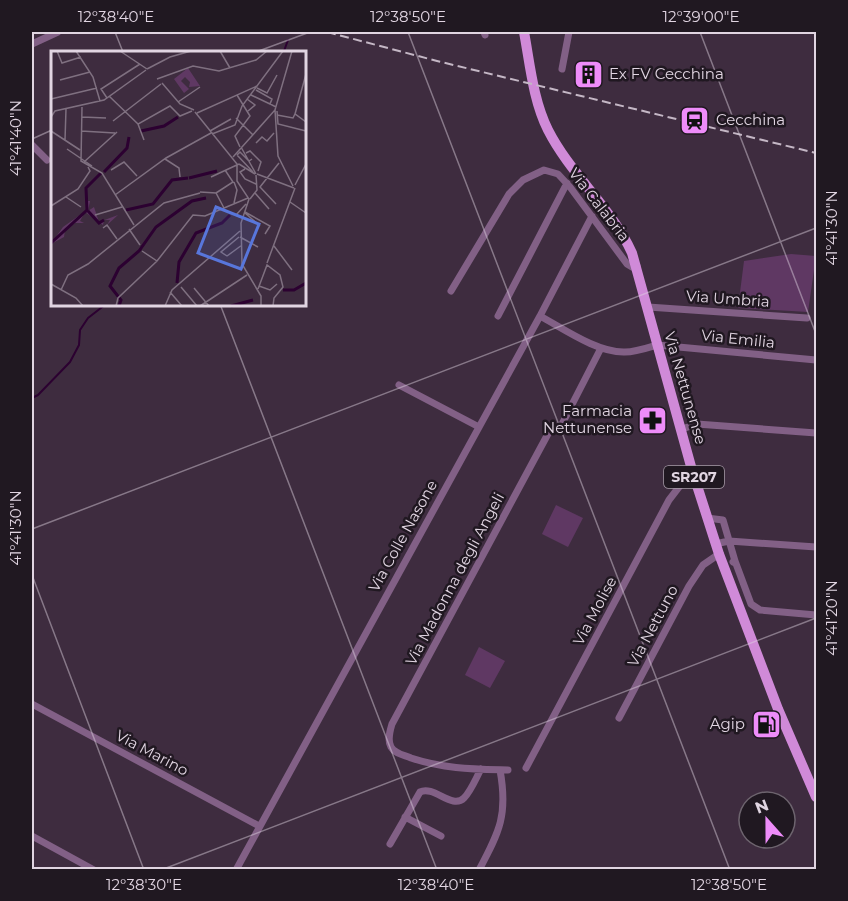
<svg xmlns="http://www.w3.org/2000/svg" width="848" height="901" font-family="Montserrat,sans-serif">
<rect width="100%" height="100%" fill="#3e2c3f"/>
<!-- green -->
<path fill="#5f3863" d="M791,254L816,256L808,312L738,308L744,261Z
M556,505L583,518L568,547L542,534Z
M479,647L505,661L490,688L465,675Z"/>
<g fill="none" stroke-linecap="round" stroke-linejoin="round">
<!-- stream -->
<path stroke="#2c0131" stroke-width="2" d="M281,52L284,51L288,40
M32,398L38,395L70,362L79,345L80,330L88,318L106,304"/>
<!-- minor -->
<path stroke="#826086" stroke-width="7" d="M484,32L485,35
M32,44L58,32
M562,69L569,32
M32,145L47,160
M451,291L509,194L523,180L544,170L558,174L570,187L627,264L632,267L637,266
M648,307L807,318
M498,316L567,183
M540,316C564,329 598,353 625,352C636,352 647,348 657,345L816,360
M399,385L479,427
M682,429L697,424L816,433
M707,518L723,520L735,561L733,562
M715,544L729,541L816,547
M735,561L751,604L760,610L816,615
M32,704L259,826
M619,718L689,586L703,565L719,554
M526,768L669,500L692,470
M508,770C474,769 445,769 411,758C404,755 395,754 391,747C387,740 390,731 392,724L549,432L561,426L601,348
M405,817L441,836
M32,836L94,870
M390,844L420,792C434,785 452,810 464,798C471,791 476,778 481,769
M236,870L540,316L592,216
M479,870C500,831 508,814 500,770"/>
<!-- primary -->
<path stroke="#d08ad8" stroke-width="10" d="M524,32C530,64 533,100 548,130C571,175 611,207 632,253L692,470L719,554L778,709L816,797"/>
<!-- rail -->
<path stroke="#c4b7c5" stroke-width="2" stroke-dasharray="9 4.5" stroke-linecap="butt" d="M327,32L437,61L816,153"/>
</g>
<!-- ticks -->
<path fill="none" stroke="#e1d5e2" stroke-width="1.5" stroke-opacity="0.45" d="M115,32L123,52M408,32L730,870M700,32L816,334M256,52L310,32M32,139L52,130M220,304L437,870M32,529L816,228M32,575L144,870M161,870L816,618"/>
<!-- icons -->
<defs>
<symbol id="building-square" viewBox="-11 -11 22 22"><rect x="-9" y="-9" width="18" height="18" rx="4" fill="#ee8cf9" stroke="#201821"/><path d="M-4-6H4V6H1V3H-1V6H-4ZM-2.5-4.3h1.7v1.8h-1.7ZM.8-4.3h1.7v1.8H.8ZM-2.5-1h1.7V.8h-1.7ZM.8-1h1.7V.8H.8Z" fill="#111"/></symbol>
<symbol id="station-square" viewBox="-11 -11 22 22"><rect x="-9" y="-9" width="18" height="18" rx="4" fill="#ee8cf9" stroke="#201821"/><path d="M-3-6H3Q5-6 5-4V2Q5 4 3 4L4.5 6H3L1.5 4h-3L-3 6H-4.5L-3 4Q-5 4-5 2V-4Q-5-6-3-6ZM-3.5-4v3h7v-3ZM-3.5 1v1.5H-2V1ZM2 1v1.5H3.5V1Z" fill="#111"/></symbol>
<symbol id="pharmacy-square" viewBox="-11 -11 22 22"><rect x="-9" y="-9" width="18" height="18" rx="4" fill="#ee8cf9" stroke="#201821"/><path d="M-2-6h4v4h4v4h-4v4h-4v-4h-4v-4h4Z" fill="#111"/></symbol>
<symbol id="fuel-square" viewBox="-11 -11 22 22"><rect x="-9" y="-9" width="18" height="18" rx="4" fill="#ee8cf9" stroke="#201821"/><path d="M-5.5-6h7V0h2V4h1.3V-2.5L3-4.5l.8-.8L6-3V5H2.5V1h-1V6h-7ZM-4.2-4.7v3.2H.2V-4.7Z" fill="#111"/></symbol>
</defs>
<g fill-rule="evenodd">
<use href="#building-square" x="572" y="58" width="33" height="33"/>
<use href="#station-square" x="678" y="104" width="33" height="33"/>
<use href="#pharmacy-square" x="636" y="404" width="33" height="33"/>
<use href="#fuel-square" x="750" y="708" width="33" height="33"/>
</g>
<g text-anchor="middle" stroke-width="5" stroke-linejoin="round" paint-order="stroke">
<!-- shield labels -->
<rect fill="#201821" stroke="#a79ca8" stroke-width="1.5" x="664" y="466" width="60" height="22" rx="4.5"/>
<g font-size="14" font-weight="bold" fill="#e1d5e2">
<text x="694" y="482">SR207</text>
</g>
<!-- poi labels -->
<g font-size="15" fill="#e1d5e2" stroke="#201821" text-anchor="start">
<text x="609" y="79">Ex FV Cecchina</text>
<text x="716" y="125">Cecchina</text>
<text x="632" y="416" text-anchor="end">Farmacia<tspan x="632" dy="17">Nettunense</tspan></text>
<text x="745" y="729" text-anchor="end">Agip</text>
</g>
<!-- street labels -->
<g font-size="15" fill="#e1d5e2" stroke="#201821">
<text transform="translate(599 205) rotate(52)" y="5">Via Calabria</text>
<text transform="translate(728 299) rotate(4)" y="5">Via Umbria</text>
<text transform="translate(738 339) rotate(6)" y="5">Via Emilia</text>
<text transform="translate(685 388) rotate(74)" y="5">Via Nettunense</text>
<text transform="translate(403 536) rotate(-61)" y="5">Via Colle Nasone</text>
<text transform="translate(455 579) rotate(-62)" y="5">Via Madonna degli Angeli</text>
<text transform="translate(595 611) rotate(-62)" y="5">Via Molise</text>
<text transform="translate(653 626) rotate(-62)" y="5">Via Nettuno</text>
<text transform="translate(152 753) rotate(28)" y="5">Via Marino</text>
</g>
</g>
<!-- overview -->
<g transform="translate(51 51)">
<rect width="255" height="255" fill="#3e2c3f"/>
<path d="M137,17L149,35L138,36L139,31L134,26L130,30L138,38L133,42L123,28ZM37,150H39L37,160L43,156L48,171L67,164L56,174L59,169H53L52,174L34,161L29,170L33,172H24L14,179L13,186L0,193L12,176L36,159Z" fill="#5f3863"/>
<path fill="none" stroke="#2c0131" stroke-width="3" d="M90,80L113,75L127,66M53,121L76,97L78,86M138,127L166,120M75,159L102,153L121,129L137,127M37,160L48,172L53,169M0,192L36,159L35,137L50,122M126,232L128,211L145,182L171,172L179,164M232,239H243L255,232M68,255L70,249L59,235L68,217L88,200L105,176L141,150L155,147M180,255L202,249"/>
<path fill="none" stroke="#7f7080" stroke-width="1.5" d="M6,0L11,12L30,6M25,0L42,26L49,50M69,0L96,18M169,0L179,17M96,18L119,6L140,0M106,28L142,15L168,20L205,9L216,0M9,29L39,21M111,32L129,53L143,59M206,37L216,42L226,24M205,39L221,48L219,53L225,56M186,44L199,65L184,85L189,96M200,44L219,53M58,45L87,73M56,47L50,38L89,13M0,48L46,37M196,48L204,54L197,60M127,51L149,36M31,56L30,110L51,122L83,174M224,59L227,105L242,135M226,60L227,73L255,80M144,61L186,113V130L198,148L190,172L191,213L210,245V255M146,62L206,35L232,0M244,63L255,23M226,64L242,67L244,63L255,71M0,66L4,60L53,49L95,19M31,66L55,67M185,67L202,84M62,70L110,33M0,80L29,99M30,80L64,82M159,80L180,68M161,83L184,74L191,55L206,35M14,89L15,58M93,89L87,73L119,55L129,65L141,60M205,92L211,86L216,90L223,82M190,96L205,123M16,98L41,115M195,102L199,100L210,111L207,120M186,104L202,121M186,104L189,101L198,110L201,108M182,106L224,59L241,0M114,108L128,117L129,126M33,111L66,81M188,113L204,123M194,118L189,121L194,128L205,133M60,119L73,111L86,125M206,123L243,137M160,126L188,113M183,131L186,139L183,152M244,134L255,113M149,141L165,142L173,157M165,142L182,131L174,119M204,142L218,158M64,144L115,107L160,82M15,146L30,156M199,148L206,139L205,124M239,151L255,162M225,153L209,136L228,112M0,155L27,138L39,120L37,116M194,161L219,175L214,183M194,162L209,175M44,164L71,156M189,166L185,164L195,153M52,177L56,174L66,188M78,178L89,194M189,186L207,196M223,195L241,219M91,200L106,210M176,205L170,201L188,186M176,205L191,194M216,212L244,137M0,233L25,247L32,255M208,235L219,239L226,233M130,236L146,255M143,237L158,255M207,238L216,214L229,224L232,236L223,247L222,255M10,239L17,224L37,213L113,152L149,142M119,241L131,255M65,255L67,247L106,210L142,164L154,165L197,147M114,255L121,239L189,180M149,255L196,224"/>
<path fill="#5876db" fill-opacity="0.15" stroke="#5876db" stroke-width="3" d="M165,156L208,173L190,218L147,202Z"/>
<rect width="255" height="255" fill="none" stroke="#e1d5e2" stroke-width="3"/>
</g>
<!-- border -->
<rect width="848" height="901" fill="none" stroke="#201821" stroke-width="66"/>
<!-- north arrow -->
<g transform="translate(767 820) rotate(339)"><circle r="28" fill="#201821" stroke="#6d646e" stroke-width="1.5"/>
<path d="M0-4.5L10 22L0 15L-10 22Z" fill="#ee8cf9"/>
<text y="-9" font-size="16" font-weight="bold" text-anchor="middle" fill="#e1d5e2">N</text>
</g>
<rect x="33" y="33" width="782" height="835" fill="none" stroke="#e1d5e2" stroke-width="2"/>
<g font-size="15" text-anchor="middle" fill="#e1d5e2">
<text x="116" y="22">12°38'40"E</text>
<text x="408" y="22">12°38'50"E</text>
<text x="701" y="22">12°39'00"E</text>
<text transform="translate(16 138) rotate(-90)" y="5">41°41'40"N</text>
<text transform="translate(832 228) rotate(-90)" y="5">41°41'30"N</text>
<text transform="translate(16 528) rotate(-90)" y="5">41°41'30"N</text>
<text transform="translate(832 618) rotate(-90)" y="5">41°41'20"N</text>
<text x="144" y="890">12°38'30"E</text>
<text x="436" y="890">12°38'40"E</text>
<text x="729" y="890">12°38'50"E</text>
</g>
</svg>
